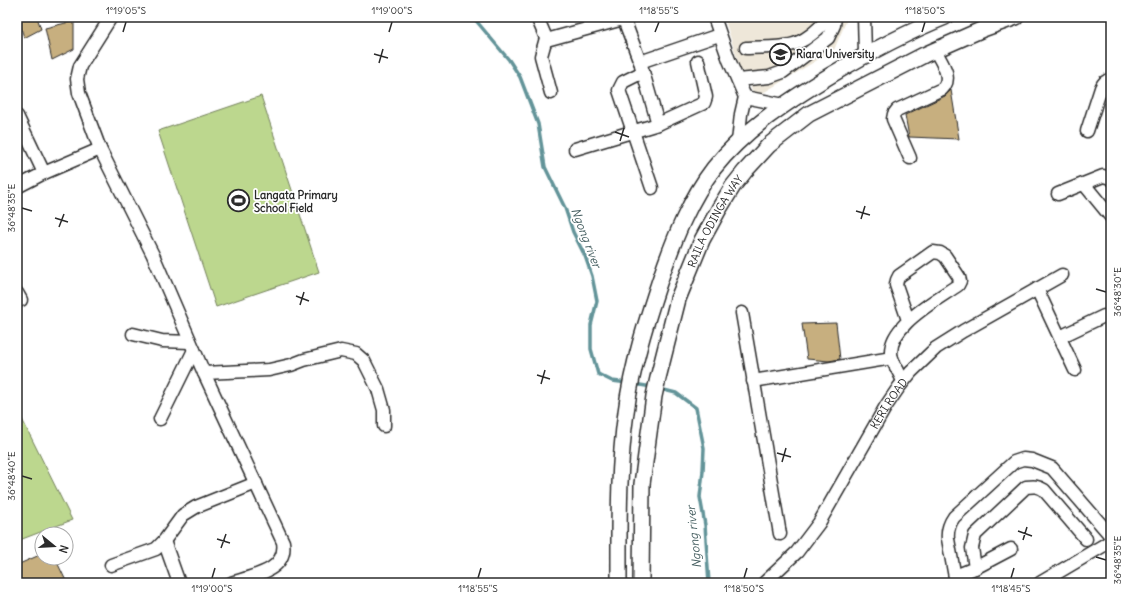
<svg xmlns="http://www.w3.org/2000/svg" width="1128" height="600" font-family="Delius,sans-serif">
<rect width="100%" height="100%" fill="#fff"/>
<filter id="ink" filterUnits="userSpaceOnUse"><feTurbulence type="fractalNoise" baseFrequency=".025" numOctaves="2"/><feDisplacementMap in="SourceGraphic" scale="8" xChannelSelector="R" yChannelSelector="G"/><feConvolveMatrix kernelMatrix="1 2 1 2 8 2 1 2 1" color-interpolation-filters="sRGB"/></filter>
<g filter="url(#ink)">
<!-- built -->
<path fill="#eee7d9" d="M724,17H848L834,50L758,96L752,90L746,72L741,71Z"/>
<!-- green -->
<path fill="#bcd78e" stroke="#74815c" d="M261,96L319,272L216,307L158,131Z
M17,409L72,520L17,541Z"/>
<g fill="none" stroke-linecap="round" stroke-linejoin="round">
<!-- stream -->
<path stroke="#639499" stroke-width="3.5" d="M473,17L509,60L520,77L538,124L545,167L565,208L573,232L585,256L592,276L597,301L591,325V349L598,374L612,381L628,383
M634,384L652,387
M660,389L676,393L696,408L704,448L703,471L700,497L705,525L709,583"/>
</g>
<!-- building -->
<path fill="#c7af7f" stroke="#2b2b2b" d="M18,17H37L41,29L24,38Z
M74,21V49L52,60L45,28Z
M951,90L959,139L909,137L905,115L945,96Z
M836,323L840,359L829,361L807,359L802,324Z
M42,554V558H55L67,583H17V565Z"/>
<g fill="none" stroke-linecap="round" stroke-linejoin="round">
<defs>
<g id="minor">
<path d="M537,17L546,38L541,56L551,93"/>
<path d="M623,17L640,62L719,35"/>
<path d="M714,17L729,60L745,97L741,114L738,142"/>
<path d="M864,17L865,54"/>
<path d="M546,38L550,39L623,19"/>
<path d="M746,48C760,47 776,48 790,45C806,42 819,28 830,17"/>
<path d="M641,65L658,124"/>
<path d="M643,72L623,82L619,90L652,188"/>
<path d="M738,80L769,77L783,72L828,38L834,25L835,17"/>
<path d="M745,97L784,105"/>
<path d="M17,116L44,173"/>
<path d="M1087,131L1101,88C1103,83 1105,81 1111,79"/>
<path d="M100,149L79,93L77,79L80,66L111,17"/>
<path d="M575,149L658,124L704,103L706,97L698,61"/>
<path d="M910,158L893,119L894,114L897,110L942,89C954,78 941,62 935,50"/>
<path d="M1084,184L1111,217"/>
<path d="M17,187L44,173L100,149L153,255L204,373L283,542C288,571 252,576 231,583"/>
<path d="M1058,194L1103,176L1111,178V179"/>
<path d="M1037,289L1075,370"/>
<path d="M17,293L21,300"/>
<path d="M742,313L780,534"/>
<path d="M133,334L162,341L190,342"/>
<path d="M1060,337L1104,316"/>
<path d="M204,373L269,370L291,365L304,360L341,351L356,354L364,361L378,389L384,410V426"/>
<path d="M753,381L892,358"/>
<path d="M903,381C900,374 895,366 892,359C883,328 937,300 958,285L960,281L959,277L945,256L940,253L933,252L899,276L897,280L896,285L908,320"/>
<path d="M160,419L194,350"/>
<path d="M164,541L179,583"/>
<path d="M111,565L156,549L164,541L183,515L196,507L256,483"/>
<path d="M975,568L1011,549"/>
<path d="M955,576L975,568L972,548L975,535L1026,487C1034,486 1038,486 1044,490L1086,539"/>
<path id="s1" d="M764,583L797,552L819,523L886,406L899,387L911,372L936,348L963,331L1062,275"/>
<path d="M956,583L948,539C947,530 949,524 954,517L1014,462L1023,459L1032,460L1052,468L1111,536"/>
<path d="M1040,583L1111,541"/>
</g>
<g id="major">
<path d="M619,583C619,526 618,469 626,412C632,365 647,319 662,274C675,237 690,199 714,168C745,129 788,101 831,75C868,53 905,33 945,17"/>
<path id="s2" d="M641,583L642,484L654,396L658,378L678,299L702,240L719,209L733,186L745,171L769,145L809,114L924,55L983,29L1016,17"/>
</g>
</defs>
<!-- minor casing -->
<use href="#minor" stroke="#2b2b2b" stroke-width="15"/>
<!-- major casing -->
<use href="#major" stroke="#2b2b2b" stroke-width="18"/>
<!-- minor -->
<use href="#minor" stroke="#fff" stroke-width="12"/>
<!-- major -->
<use href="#major" stroke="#fff" stroke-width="15"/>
</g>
</g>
<!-- ticks -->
<path fill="none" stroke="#2b2b2b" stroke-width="1.5" d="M123,32L126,22M389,32L392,22M655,32L659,22M922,32L925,22M374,54L388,58M379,63L383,49M615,132L629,137M620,141L624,128M22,208L32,211M856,211L870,215M55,218L68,222M861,219L865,206M59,227L64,214M1096,289L1106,292M296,296L309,301M300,305L304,292M537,375L550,379M541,384L545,370M777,453L791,457M782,462L786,448M22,476L32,479M1018,531L1032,536M217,539L230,543M1023,540L1027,527M221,548L226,534M1096,557L1106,560M212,578L215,568M478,578L481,568M744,578L747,568M1011,578L1014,568"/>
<!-- icons -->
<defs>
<symbol id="university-ring" viewBox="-11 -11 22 22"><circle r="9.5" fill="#fff" stroke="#2b2b2b" stroke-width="1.5"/><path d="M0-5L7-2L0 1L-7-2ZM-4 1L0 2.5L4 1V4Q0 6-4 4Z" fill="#2b2b2b"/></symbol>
<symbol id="stadium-ring" viewBox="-11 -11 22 22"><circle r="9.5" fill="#fff" stroke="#2b2b2b" stroke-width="1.5"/><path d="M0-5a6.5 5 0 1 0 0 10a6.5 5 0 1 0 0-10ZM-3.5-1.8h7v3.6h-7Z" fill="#2b2b2b"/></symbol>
</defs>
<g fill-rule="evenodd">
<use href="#university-ring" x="768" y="42" width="25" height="25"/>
<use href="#stadium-ring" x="226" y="188" width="25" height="25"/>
</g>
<g text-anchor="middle" stroke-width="3.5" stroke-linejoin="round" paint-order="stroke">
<!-- poi labels -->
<g font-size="11" font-weight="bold" fill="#2b2b2b" stroke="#fff" text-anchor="start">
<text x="796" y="58">Riara University</text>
<text x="254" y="199">Langata Primary<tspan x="254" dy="13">School Field</tspan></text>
</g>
<!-- street labels -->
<g font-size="11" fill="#2b2b2b" stroke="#fff">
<text dy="4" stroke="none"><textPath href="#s2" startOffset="374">RAILA ODINGA WAY</textPath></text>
<text dy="4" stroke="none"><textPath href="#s1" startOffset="220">KERI ROAD</textPath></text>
</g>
<!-- water labels -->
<g font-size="12" font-style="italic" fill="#476062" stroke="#fff">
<text transform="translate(586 238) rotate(69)" y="4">Ngong river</text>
<text transform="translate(694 537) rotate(-96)" y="4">Ngong river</text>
</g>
</g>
<!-- margin -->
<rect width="1128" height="600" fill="none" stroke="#fff" stroke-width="44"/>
<!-- north arrow -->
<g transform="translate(54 546) rotate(108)"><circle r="19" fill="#ffffff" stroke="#aaaaaa"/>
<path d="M0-3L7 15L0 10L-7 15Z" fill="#2b2b2b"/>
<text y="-6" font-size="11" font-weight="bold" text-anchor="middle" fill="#2b2b2b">N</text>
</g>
<rect x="22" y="22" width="1084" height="556" fill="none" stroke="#2b2b2b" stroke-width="1.5"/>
<g font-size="10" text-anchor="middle" fill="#2b2b2b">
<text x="126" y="14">1°19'05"S</text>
<text x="392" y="14">1°19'00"S</text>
<text x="659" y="14">1°18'55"S</text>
<text x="925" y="14">1°18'50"S</text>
<text transform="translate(11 208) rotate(-90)" y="4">36°48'35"E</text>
<text transform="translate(1117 292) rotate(-90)" y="4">36°48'30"E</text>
<text transform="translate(11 476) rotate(-90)" y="4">36°48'40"E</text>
<text transform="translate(1117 560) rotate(-90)" y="4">36°48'35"E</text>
<text x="212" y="592">1°19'00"S</text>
<text x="478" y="592">1°18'55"S</text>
<text x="744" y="592">1°18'50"S</text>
<text x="1011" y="592">1°18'45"S</text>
</g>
</svg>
